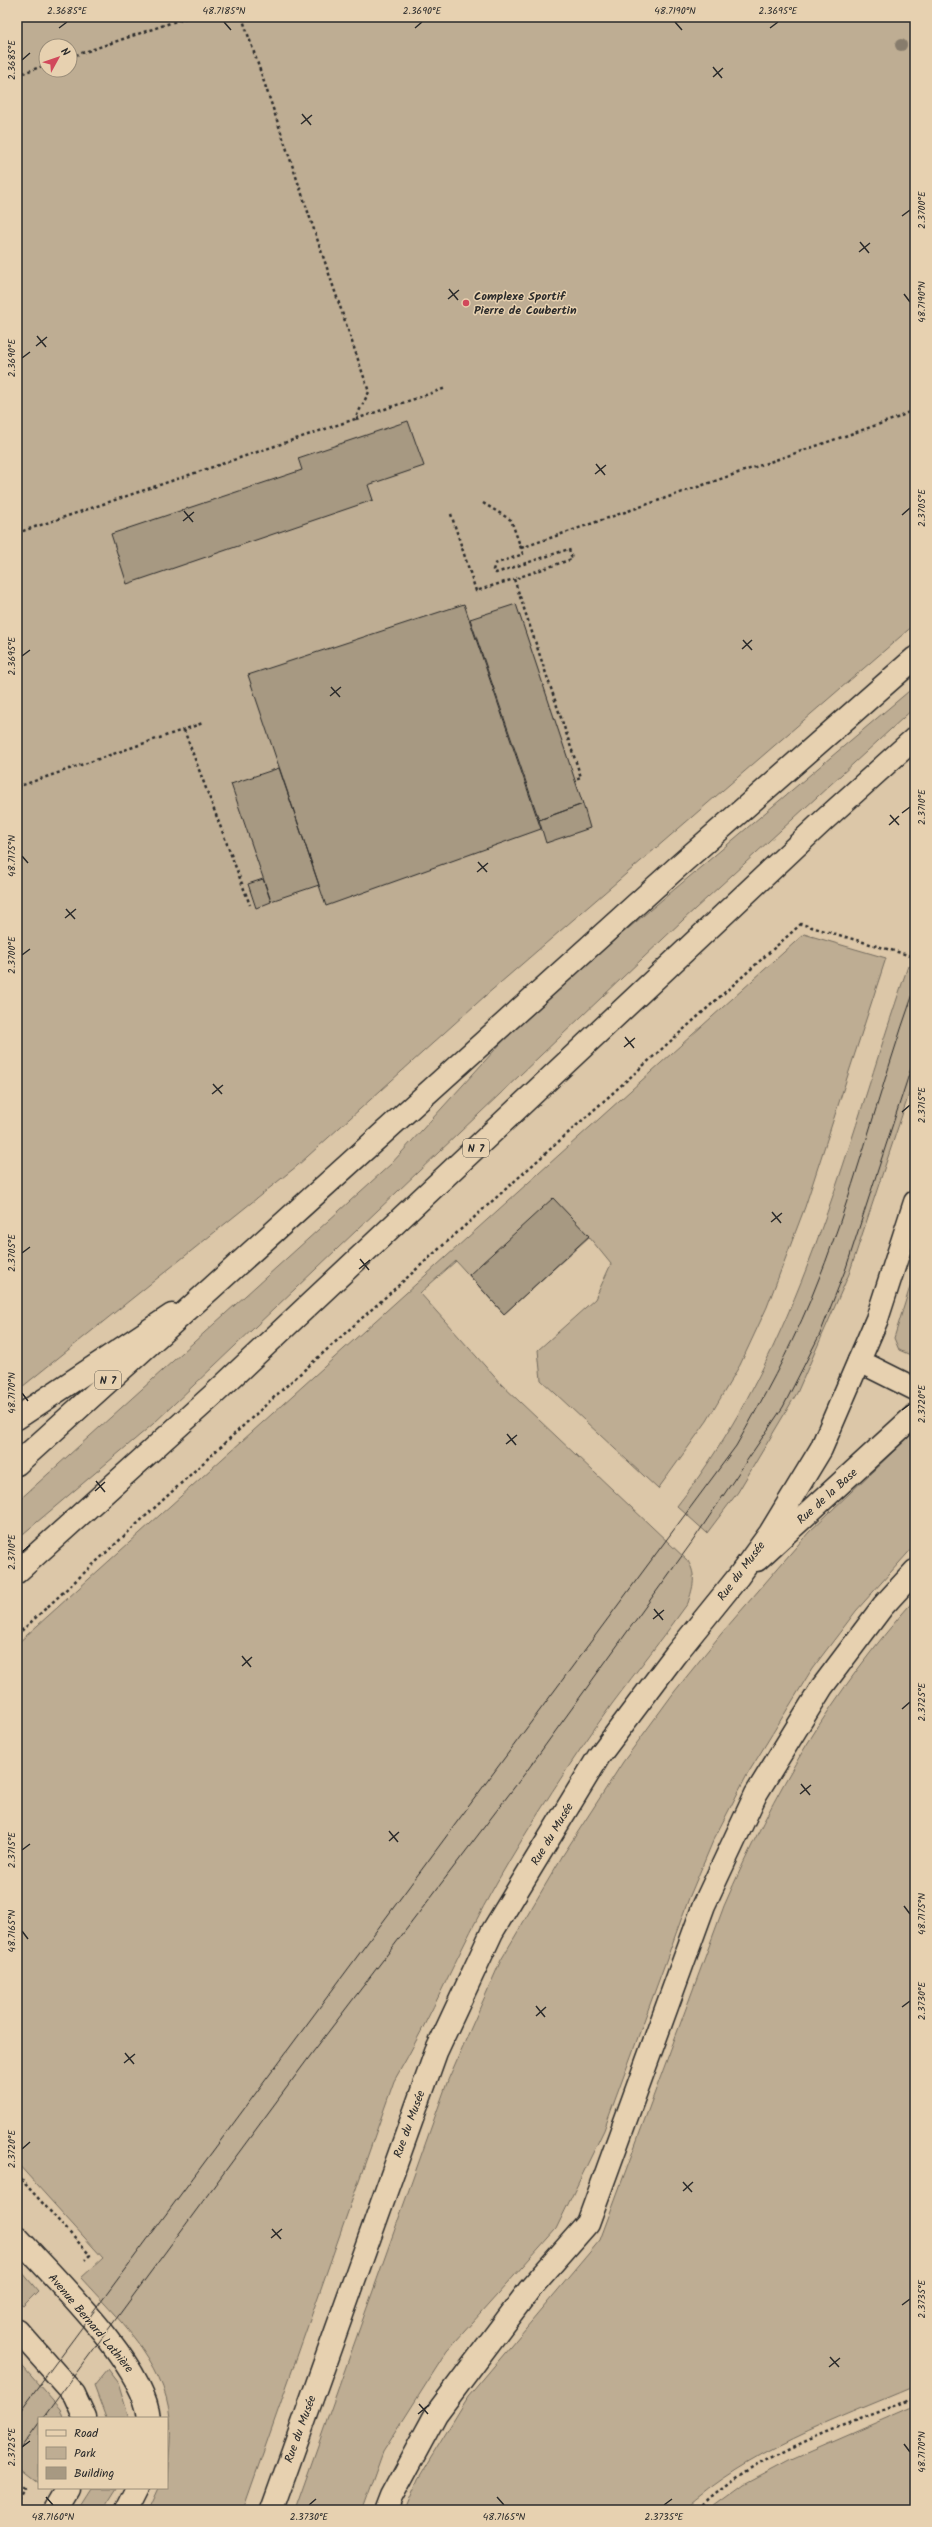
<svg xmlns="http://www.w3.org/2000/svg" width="932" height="2527" font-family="Kalam,sans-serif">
<rect width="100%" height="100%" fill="#dcc7a8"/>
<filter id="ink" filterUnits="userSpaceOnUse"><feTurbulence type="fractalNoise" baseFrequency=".025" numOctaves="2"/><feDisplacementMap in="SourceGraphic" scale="8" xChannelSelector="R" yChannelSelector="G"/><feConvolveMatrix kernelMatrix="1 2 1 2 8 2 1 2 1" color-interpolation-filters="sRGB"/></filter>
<g filter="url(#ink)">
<!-- green -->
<path fill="#bead93" stroke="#746c5f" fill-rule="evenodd" d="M17,17H915V624L485,996L297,1166L17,1391ZM46,46H70V70H46Z
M915,686V707L683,920L153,1424L17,1539V1502L391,1164L514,1029L572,976Z
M804,934L886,958L805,1207L767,1307L740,1365L707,1421L658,1489L541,1380L538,1350L595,1299L611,1264L589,1237L504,1314L456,1261L420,1293L501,1384L688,1561C697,1576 693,1587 688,1603C664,1637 637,1670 612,1704C571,1761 532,1821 497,1882C460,1947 432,2016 394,2081L243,2510H149L159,2488H167C167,2465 172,2441 170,2418C165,2361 116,2317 81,2278L103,2258L17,2163V1644Z
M908,966L915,968V1076L849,1274L797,1393L738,1492L707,1533L677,1506C800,1349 844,1152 908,966Z
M915,1271V1357L899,1350L894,1338Z
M915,1431V1545L856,1611L812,1669L747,1775L713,1841L689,1898L604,2130L556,2229L447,2351L383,2452L362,2510H295L448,2080L501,1960L563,1855L623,1762L675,1691L721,1634L809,1532Z
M915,1599V2386C833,2421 750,2450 683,2510H405L418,2479L468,2397L600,2240L724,1906C775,1789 830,1695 915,1599Z
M17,2266L38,2291L23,2306L17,2302Z
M17,2360L60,2409L63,2418H39V2483L17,2466Z
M108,2369L118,2382L129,2418H106L94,2386Z
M915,2406V2510H710L744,2485L789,2461Z
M90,2488H117L103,2510H76Z"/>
<!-- building -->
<path fill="#a79982" stroke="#2b2b2b" d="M408,421L424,466L368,485L373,500L127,584L111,534L302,470L298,458Z
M464,604L541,829L326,906L248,675Z
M516,604L583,804L539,820L470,619Z
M279,768L319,885L271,901L231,784Z
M583,804L590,828L546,843L539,820Z
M263,879L271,902L256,908L248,884Z
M553,1198L589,1236L504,1314L469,1275Z"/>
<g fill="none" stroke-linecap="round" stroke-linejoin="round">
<defs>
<path id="lane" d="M859,1361L915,1389
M757,1560L915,1415
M386,2510L391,2497L436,2414L529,2290L588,2223L704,1905L756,1794L822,1687L883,1606L915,1571"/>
<path id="street" d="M272,2510L436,2052L492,1932L599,1756L675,1655L738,1577L770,1533L821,1449L877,1319L915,1202"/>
<path id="secondary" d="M17,1418L172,1315
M17,2237C55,2279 144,2364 149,2418
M17,2330L74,2394L85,2418
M54,2510L67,2488
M127,2510L138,2488"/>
<path id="highway" d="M17,1464L683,862L915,658
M17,1572L213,1395L823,821L915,738"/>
</defs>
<!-- lane casing -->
<use href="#lane" stroke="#2b2b2b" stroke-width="25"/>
<!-- street casing -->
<use href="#street" stroke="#2b2b2b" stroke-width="25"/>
<!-- secondary casing -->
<use href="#secondary" stroke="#2b2b2b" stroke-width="25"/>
<!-- highway casing -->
<use href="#highway" stroke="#2b2b2b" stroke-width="25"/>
<!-- path -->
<path stroke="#2b2b2b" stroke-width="2.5" stroke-dasharray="3 3" stroke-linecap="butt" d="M70,57L188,17
M17,75L46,65
M356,419L446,388
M483,503L511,520L523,554L495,564L493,570L496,573L569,549L572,559L514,579L581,777L575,779
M451,514L476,591L514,579
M17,533L355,419L369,392L242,17
M521,548L897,418L915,409
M184,730L250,905
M17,787L203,723
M17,1635L283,1389L801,924L915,957
M17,2175L90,2255L85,2260
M17,2483L24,2488L17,2500
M699,2510C757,2452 840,2428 915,2398"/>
<!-- lane -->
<use href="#lane" stroke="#e7d1b0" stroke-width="22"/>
<!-- street -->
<use href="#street" stroke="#e7d1b0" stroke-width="22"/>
<!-- secondary -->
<use href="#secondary" stroke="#e7d1b0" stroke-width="22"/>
<!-- highway -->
<use href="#highway" stroke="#e7d1b0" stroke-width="22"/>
<!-- tram -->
<path stroke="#2b2b2b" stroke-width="1" d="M17,2415L736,1446C763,1399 789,1351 810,1301C853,1199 878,1092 915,988
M43,2418L313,2052L526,1772L692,1542L783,1407L820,1334L846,1268L915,1056
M17,2453L39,2423"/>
</g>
<!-- trees -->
<circle fill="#877c6c" cx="901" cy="45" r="6"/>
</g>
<!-- ticks -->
<path fill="none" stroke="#2b2b2b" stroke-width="1.5" d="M224,22L231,30M675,22L682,30M59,28L67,22M415,28L422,22M770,28L778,22M22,60L30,53M713,67L722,78M713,77L723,68M302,114L311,125M301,124L312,115M902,216L910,210M860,242L869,253M859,252L870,243M449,289L458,300M904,294L910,302M448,299L459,290M37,336L46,347M36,346L47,337M22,358L30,352M596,464L605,475M595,474L606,465M184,511L193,522M902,515L910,508M183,521L194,512M743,640L752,650M742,649L752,640M22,656L30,650M331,687L340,697M330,696L341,687M902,813L910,807M890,815L899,825M889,825L899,816M22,856L28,863M478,862L487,872M477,872L488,863M66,909L75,919M65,918L76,909M22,955L30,949M625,1037L634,1048M624,1047L635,1038M213,1084L222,1094M212,1094L223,1085M902,1112L910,1105M772,1212L781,1223M771,1222L782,1213M22,1253L30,1247M360,1259L369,1270M359,1269L370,1260M22,1393L28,1401M902,1410L910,1404M507,1434L516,1445M506,1444L517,1435M96,1481L105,1492M95,1491L105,1482M22,1552L30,1545M654,1609L663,1620M653,1619L664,1610M242,1656L251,1667M242,1666L252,1657M902,1709L910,1702M801,1784L810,1795M800,1794L811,1785M389,1831L398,1842M389,1841L399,1832M22,1850L30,1844M904,1906L910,1914M22,1931L28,1939M536,2006L545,2017M902,2007L910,2001M536,2016L546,2007M125,2053L134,2064M124,2063L135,2054M22,2149L30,2142M683,2182L692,2192M683,2191L693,2182M272,2229L281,2239M271,2238L282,2229M902,2305L910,2299M830,2357L839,2367M829,2367L840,2358M419,2404L428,2414M418,2414L429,2405M904,2444L910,2452M22,2447L30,2441M46,2497L53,2505M497,2497L504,2505M309,2505L316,2499M664,2505L672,2499"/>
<!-- markers -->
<circle fill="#d1495b" stroke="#e7d1b0" stroke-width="1.5" cx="466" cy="303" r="4"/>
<g text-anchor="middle" stroke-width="3" stroke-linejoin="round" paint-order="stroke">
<!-- shield labels -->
<g fill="#e7d1b0" stroke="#635d53" stroke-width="1">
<rect x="463" y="1139" width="26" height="18" rx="3"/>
<rect x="95" y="1371" width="26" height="18" rx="3"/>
</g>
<g font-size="11" font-weight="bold" fill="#2b2b2b">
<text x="476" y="1152">N 7</text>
<text x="108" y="1384">N 7</text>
</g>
<!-- poi labels -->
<g font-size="12" font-weight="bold" fill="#2b2b2b" stroke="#e7d1b0" text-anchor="start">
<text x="474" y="300">Complexe Sportif<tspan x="474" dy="14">Pierre de Coubertin</tspan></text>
</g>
<!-- street labels -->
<g font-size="12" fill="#2b2b2b" stroke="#e7d1b0">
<text transform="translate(827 1496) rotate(-42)" y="4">Rue de la Base</text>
<text transform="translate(741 1571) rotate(-53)" y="4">Rue du Musée</text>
<text transform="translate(552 1834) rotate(-59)" y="4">Rue du Musée</text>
<text transform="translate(409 2124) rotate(-70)" y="4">Rue du Musée</text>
<text transform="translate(91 2323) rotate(50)" y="4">Avenue Bernard Lathière</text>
<text transform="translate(300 2429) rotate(-70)" y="4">Rue du Musée</text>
</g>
</g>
<!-- margin -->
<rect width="932" height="2527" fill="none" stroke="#e7d1b0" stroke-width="44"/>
<!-- legend -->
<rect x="38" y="2417" width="130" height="72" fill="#e7d1b0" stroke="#9c8f7b"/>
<rect x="46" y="2430" width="20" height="6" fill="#e7d1b0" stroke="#9c8f7b"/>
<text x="74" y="2437" font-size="12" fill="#2b2b2b">Road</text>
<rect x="46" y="2447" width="20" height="12" fill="#bead93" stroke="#9c8f7b"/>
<text x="74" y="2457" font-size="12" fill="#2b2b2b">Park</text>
<rect x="46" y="2467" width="20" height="12" fill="#a79982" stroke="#9c8f7b"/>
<text x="74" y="2477" font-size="12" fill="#2b2b2b">Building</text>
<!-- north arrow -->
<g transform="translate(58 58) rotate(50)"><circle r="19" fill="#e7d1b0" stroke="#9c8f7b"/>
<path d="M0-3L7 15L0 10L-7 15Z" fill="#d1495b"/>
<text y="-6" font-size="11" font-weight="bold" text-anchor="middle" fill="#2b2b2b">N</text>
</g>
<rect x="22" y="22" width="888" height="2483" fill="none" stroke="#2b2b2b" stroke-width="1.5"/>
<g font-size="10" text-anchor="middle" fill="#2b2b2b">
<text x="67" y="14">2.3685°E</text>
<text x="224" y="14">48.7185°N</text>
<text x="422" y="14">2.3690°E</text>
<text x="675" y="14">48.7190°N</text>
<text x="778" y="14">2.3695°E</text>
<text transform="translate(11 60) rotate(-90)" y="4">2.3685°E</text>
<text transform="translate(921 210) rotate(-90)" y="4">2.3700°E</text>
<text transform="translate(921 302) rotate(-90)" y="4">48.7190°N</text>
<text transform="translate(11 358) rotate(-90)" y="4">2.3690°E</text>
<text transform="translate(921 508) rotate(-90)" y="4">2.3705°E</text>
<text transform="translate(11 656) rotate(-90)" y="4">2.3695°E</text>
<text transform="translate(921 807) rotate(-90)" y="4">2.3710°E</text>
<text transform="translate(11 856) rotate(-90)" y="4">48.7175°N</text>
<text transform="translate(11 955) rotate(-90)" y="4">2.3700°E</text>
<text transform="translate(921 1105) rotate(-90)" y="4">2.3715°E</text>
<text transform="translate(11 1253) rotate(-90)" y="4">2.3705°E</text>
<text transform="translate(11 1393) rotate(-90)" y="4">48.7170°N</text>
<text transform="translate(921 1404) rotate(-90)" y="4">2.3720°E</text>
<text transform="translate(11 1552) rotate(-90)" y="4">2.3710°E</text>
<text transform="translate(921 1702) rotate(-90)" y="4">2.3725°E</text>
<text transform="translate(11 1850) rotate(-90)" y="4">2.3715°E</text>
<text transform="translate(921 1914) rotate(-90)" y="4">48.7175°N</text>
<text transform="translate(11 1931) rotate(-90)" y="4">48.7165°N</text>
<text transform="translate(921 2001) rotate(-90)" y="4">2.3730°E</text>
<text transform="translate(11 2149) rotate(-90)" y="4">2.3720°E</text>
<text transform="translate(921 2299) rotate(-90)" y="4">2.3735°E</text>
<text transform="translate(11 2447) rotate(-90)" y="4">2.3725°E</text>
<text transform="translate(921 2452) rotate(-90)" y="4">48.7170°N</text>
<text x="53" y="2520">48.7160°N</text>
<text x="309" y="2520">2.3730°E</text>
<text x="504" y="2520">48.7165°N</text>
<text x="664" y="2520">2.3735°E</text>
</g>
</svg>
